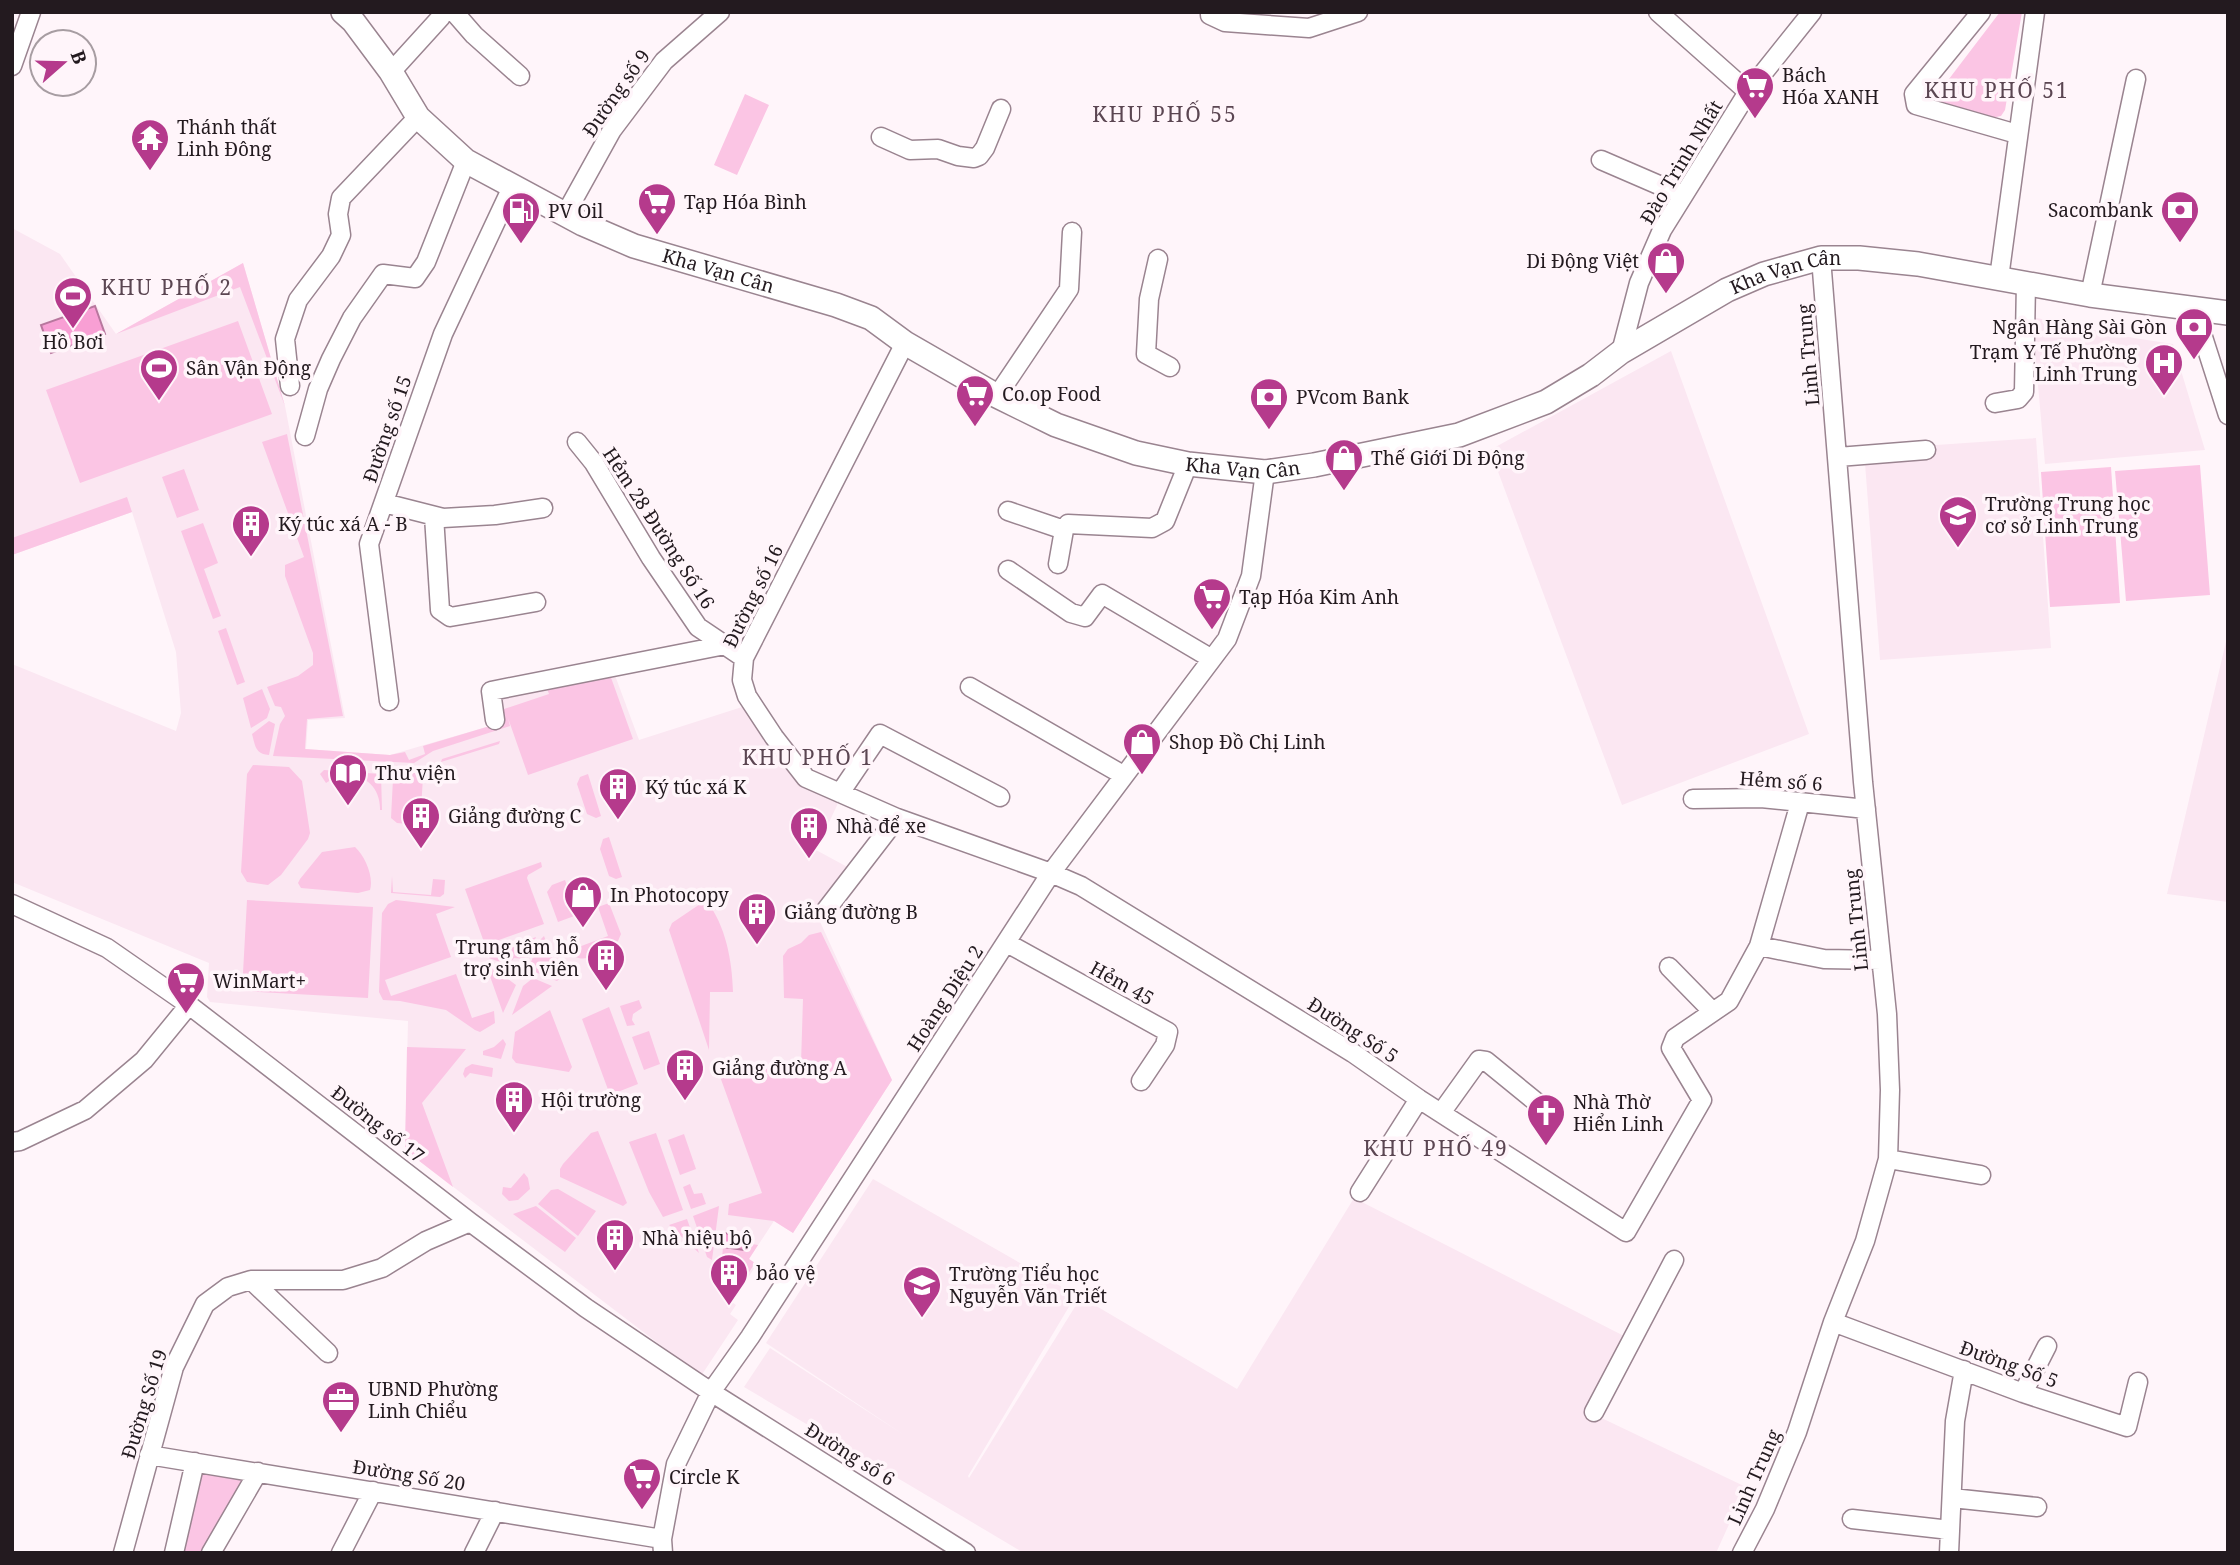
<svg xmlns="http://www.w3.org/2000/svg" width="2240" height="1565" font-family="'Noto Serif',serif">
<rect width="100%" height="100%" fill="#fff5fa"/>
<!-- built -->
<path fill="#fbe7f2" d="M12,228L60,254L116,334L243,263L285,406L345,718L308,720L306,749L390,755L500,723L493,693L613,670L639,740L742,707L810,785L840,799L816,850L853,870L817,915L892,1080L793,1233L774,1221L749,1259L757,1264L732,1302L736,1305L730,1314L738,1320L701,1376L405,1150L408,1021L210,1002L207,997L209,963L12,882V664L176,731L181,713L176,652L132,512L12,555Z
M2032,317L2134,338L2173,344L2205,450L2045,464Z
M1671,351L1809,734L1622,805L1490,450Z
M2036,438L2051,648L1880,660L1864,450Z
M2228,633V902L2167,894Z
M873,1179L1076,1295L968,1476L969,1478L1081,1297L1237,1389L1354,1198L1624,1336L1589,1412L1746,1487L1716,1553H1024L744,1387L770,1348L904,1435L766,1343Z"/>
<!-- green -->
<path fill="#fbc5e4" d="M2000,12H2022L2005,110L2001,116L1991,118L1939,106L1936,96Z
M745,94L769,105L737,175L714,165Z
M243,263L285,406L240,287L116,334Z
M238,321L272,414L80,483L46,390Z
M287,434L343,716L307,719L305,749L390,755L405,752L409,760L425,754L423,746L500,723L498,711L549,694L545,683L574,678L576,684L609,672L633,739L528,775L508,718L510,726L433,751L414,763L273,756L280,724L285,716L281,707L275,706L267,687L298,676L313,665V653L285,576V565L304,557L262,442Z
M2200,465L2210,595L2126,601L2115,471Z
M2111,467L2120,603L2050,607L2041,472Z
M184,469L199,510L177,518L162,477Z
M127,497L132,512L12,555V538Z
M203,523L218,563L204,569L221,616L213,619L181,531Z
M226,628L245,682L237,685L218,631Z
M262,689L270,709L267,718L251,728L243,698Z
M269,721L275,724L269,755C255,754 255,745 252,734Z
M500,741L499,744L441,762L442,759Z
M253,765L289,767L302,781L310,833L308,839L281,875L268,885L247,882L241,872L247,774Z
M324,770L381,774L382,810H380C381,780 351,765 326,783L320,774Z
M400,773H419L423,777L421,809H409L408,824L397,823L391,818L393,779L395,774Z
M588,774L601,816L596,818L587,814L577,784L580,777Z
M609,837L622,877L616,879L609,876L600,849L603,839Z
M355,847C365,856 374,877 370,890L358,893L301,888L298,883L300,879L322,852Z
M541,862L542,867L528,875L527,878L544,924L485,945L465,889Z
M392,876L393,892L431,895L433,879L445,880L444,894L440,897L391,893Z
M565,880L577,915L558,922L547,892L552,885Z
M247,900L373,907L368,998L242,991Z
M396,900L455,907L436,914L451,957L385,980L391,996L456,974L472,1018L494,1011L495,1023L480,1032L475,1030L446,1010L400,1001L383,1000L379,992L382,913L388,904Z
M706,900C726,926 732,960 733,992H710L709,1050L669,930L672,923Z
M609,903L621,934L618,941C604,950 583,969 568,951L608,936L598,907Z
M821,932L892,1080L793,1233L774,1221L728,1215L729,1204L762,1193L718,1071L767,1069V1074H789L790,1064H801L803,999L784,998L783,956L788,949L801,943L809,935Z
M544,936L560,978L557,981L535,972L531,962L540,940Z
M536,937L527,959L514,958L508,965L489,958L490,953Z
M486,965L506,972L508,979L516,985L503,1013Z
M533,978L552,986L512,1015L523,986Z
M639,1000L642,1008L633,1014L632,1020L635,1025L627,1026L620,1006Z
M609,1007L638,1084L610,1095L582,1019Z
M550,1010L572,1067L569,1072L516,1063L512,1058L515,1032Z
M649,1031L660,1064L644,1070L632,1037Z
M503,1039L506,1044L501,1059L483,1055V1051L494,1047Z
M407,1047L466,1049L422,1103L453,1187L405,1150Z
M472,1064L493,1068L492,1077L470,1073L465,1078L463,1074L465,1068Z
M598,1131L627,1203L623,1206L560,1177V1169L563,1164L591,1133Z
M656,1133L683,1210L663,1217L649,1192L629,1142Z
M684,1134L696,1169L680,1175L668,1140Z
M524,1173L528,1178L530,1189L518,1200L509,1201L502,1194L503,1187L511,1188Z
M690,1184L694,1194L702,1193L706,1204L691,1209L683,1187Z
M558,1189L596,1211L578,1236L538,1204L551,1190Z
M536,1206L576,1238L565,1252L513,1214Z
M719,1206L712,1260L707,1257L693,1216Z
M687,1219L699,1253L669,1225Z
M746,1243L758,1245L749,1259L755,1263L742,1283L721,1270L723,1247L744,1250Z
M201,1469L249,1475L206,1553H180Z"/>
<!-- water -->
<path fill="#f89fd4" stroke="#b8779e" stroke-width="2" d="M95,306L105,334L51,353L41,325Z
M725,1233L747,1236L745,1250L723,1247Z"/>
<g fill="none" stroke-linecap="round" stroke-linejoin="round">
<defs>
<path id="minor" d="M454,12L474,35L520,76
M1210,12V15L1225,22L1309,28L1358,12
M1658,12L1748,92
M1981,12L1914,94L1916,105L2017,134
M12,66L31,12
M391,72L441,17V12
M881,137L910,150L938,149L958,156L974,158L979,156L985,148L1001,109
M1601,160L1682,195
M566,213L612,130L664,61L720,12
M1158,259L1149,299L1146,354L1170,367
M1999,278L2035,12
M2090,295L2136,79
M2194,309L2228,415
M905,343L744,658L742,680L747,696L774,737L806,778L897,818L1051,873L1081,886L1353,1053L1419,1099L1626,1232L1702,1100L1671,1048L1675,1038L1729,1001L1759,946L1800,803
M1621,352L1639,283L1662,230L1748,92L1812,12
M290,386L285,339L298,300L331,256L341,235L338,214L341,198L418,117
M997,396L1069,289L1072,232
M1995,403L2018,399L2024,392L2026,282
M305,436L318,389L331,359L352,318L383,274L415,278L426,262L466,161
M577,442L594,463L651,558L698,627L744,658
M1838,457L1926,450
M384,503L443,518L495,515L543,508
M1008,511L1064,530
M434,516L440,610L450,617L536,602
M1058,564L1064,530L1068,524L1152,528L1165,521L1188,464
M1008,570L1071,613L1085,617L1102,594L1212,659
M970,687L1123,775
M389,701L369,544L443,334L513,185
M495,720L491,691L725,645
M840,793L880,734L1000,797
M1693,799L1761,798L1866,809
M12,904L107,948L189,1005L470,1222L586,1308L711,1392L966,1553
M826,910L897,818
M1007,943L1168,1032L1165,1045L1141,1081
M1759,946L1824,959L1881,960
M1669,967L1713,1012
M1441,1113L1479,1060L1486,1061L1546,1110
M12,1142L20,1141L85,1110L144,1060L189,1005
M1888,1159L1981,1175
M1360,1192L1419,1099
M251,1280L328,1353
M1833,1322L2023,1393L2127,1427L2138,1382
M2023,1393L2047,1346
M1594,1412L1674,1260
M149,1455L662,1539
M1952,1498L2037,1507
M1852,1519L1950,1530
M123,1553L174,1367L205,1304L228,1287L251,1280H343L382,1268L426,1241L470,1222
M174,1553L195,1462
M211,1553L258,1472
M341,1553L373,1491
M474,1553L495,1511
M663,1553L662,1539L676,1464L711,1392L750,1337L1051,873L1227,639L1251,576L1265,472
M1742,1553L1765,1509L1797,1432L1833,1322L1865,1241L1888,1159L1890,1090L1887,1014L1863,782L1821,258
M1949,1553L1955,1421L1964,1370"/>
<g id="major">
<path id="s1" d="M343,12L353,21L391,72L418,117L466,161L583,224L634,246L836,305L871,318L905,343L997,396L1056,425L1136,453L1188,464L1265,472L1314,465L1459,435L1546,402L1591,375L1621,352L1727,290L1764,274L1821,258H1859L1918,264L2090,295L2228,313"/>
</g>
</defs>
<!-- minor casing -->
<use href="#minor" stroke="#9a8490" stroke-width="21"/>
<!-- major casing -->
<use href="#major" stroke="#9a8490" stroke-width="26"/>
<!-- minor -->
<use href="#minor" stroke="#fff" stroke-width="18"/>
<!-- major -->
<use href="#major" stroke="#fff" stroke-width="23"/>
</g>
<!-- icons -->
<defs>
<symbol id="supermarket-pin" viewBox="-11 -11 22 30"><path d="M0 17L-7.5 6A9.5 9.5 0 1 1 7.5 6Z" fill="#b53a8c" stroke="#fff5fa"/><path d="M-6-5.5h2.5l.6 2H6L4.5 2H-2.5L-4.4-4H-6ZM-1.5 3.2a1.3 1.3 0 1 0 .1 0ZM3 3.2a1.3 1.3 0 1 0 .1 0Z" fill="#fff"/></symbol>
<symbol id="temple-pin" viewBox="-11 -11 22 30"><path d="M0 17L-7.5 6A9.5 9.5 0 1 1 7.5 6Z" fill="#b53a8c" stroke="#fff5fa"/><path d="M0-6L5-2H3V0L6.5 2.5H4V6H1.5V3h-3V6H-4V2.5H-6.5L-3 0V-2H-5Z" fill="#fff"/></symbol>
<symbol id="bank-pin" viewBox="-11 -11 22 30"><path d="M0 17L-7.5 6A9.5 9.5 0 1 1 7.5 6Z" fill="#b53a8c" stroke="#fff5fa"/><path d="M-6-4H6V4H-6ZM0-2.3a2.3 2.3 0 1 0 0 4.6a2.3 2.3 0 1 0 0-4.6Z" fill="#fff"/></symbol>
<symbol id="fuel-pin" viewBox="-11 -11 22 30"><path d="M0 17L-7.5 6A9.5 9.5 0 1 1 7.5 6Z" fill="#b53a8c" stroke="#fff5fa"/><path d="M-5.5-6h7V0h2V4h1.3V-2.5L3-4.5l.8-.8L6-3V5H2.5V1h-1V6h-7ZM-4.2-4.7v3.2H.2V-4.7Z" fill="#fff"/></symbol>
<symbol id="shop-pin" viewBox="-11 -11 22 30"><path d="M0 17L-7.5 6A9.5 9.5 0 1 1 7.5 6Z" fill="#b53a8c" stroke="#fff5fa"/><path d="M-5-2.5h2.3a2.7 3.5 0 0 1 5.4 0H5L5.5 6h-11ZM-1.5-2.5h3a1.5 2.3 0 0 0-3 0Z" fill="#fff"/></symbol>
<symbol id="stadium-pin" viewBox="-11 -11 22 30"><path d="M0 17L-7.5 6A9.5 9.5 0 1 1 7.5 6Z" fill="#b53a8c" stroke="#fff5fa"/><path d="M0-5a6.5 5 0 1 0 0 10a6.5 5 0 1 0 0-10ZM-3.5-1.8h7v3.6h-7Z" fill="#fff"/></symbol>
<symbol id="hospital-pin" viewBox="-11 -11 22 30"><path d="M0 17L-7.5 6A9.5 9.5 0 1 1 7.5 6Z" fill="#b53a8c" stroke="#fff5fa"/><path d="M-5-5h3v3.5h4V-5h3V5h-3V1.5h-4V5h-3Z" fill="#fff"/></symbol>
<symbol id="school-pin" viewBox="-11 -11 22 30"><path d="M0 17L-7.5 6A9.5 9.5 0 1 1 7.5 6Z" fill="#b53a8c" stroke="#fff5fa"/><path d="M0-5L7-2L0 1L-7-2ZM-4 1L0 2.5L4 1V4Q0 6-4 4Z" fill="#fff"/></symbol>
<symbol id="building-pin" viewBox="-11 -11 22 30"><path d="M0 17L-7.5 6A9.5 9.5 0 1 1 7.5 6Z" fill="#b53a8c" stroke="#fff5fa"/><path d="M-4-6H4V6H1V3H-1V6H-4ZM-2.5-4.3h1.7v1.8h-1.7ZM.8-4.3h1.7v1.8H.8ZM-2.5-1h1.7V.8h-1.7ZM.8-1h1.7V.8H.8Z" fill="#fff"/></symbol>
<symbol id="library-pin" viewBox="-11 -11 22 30"><path d="M0 17L-7.5 6A9.5 9.5 0 1 1 7.5 6Z" fill="#b53a8c" stroke="#fff5fa"/><path d="M-6-4Q-3-5.5-.7-3.5V5Q-3 3-6 4ZM6-4Q3-5.5 .7-3.5V5Q3 3 6 4Z" fill="#fff"/></symbol>
<symbol id="church-pin" viewBox="-11 -11 22 30"><path d="M0 17L-7.5 6A9.5 9.5 0 1 1 7.5 6Z" fill="#b53a8c" stroke="#fff5fa"/><path d="M-1.2-6h2.4v3.5h3.3v2.4h-3.3V6h-2.4V-.1h-3.3v-2.4h3.3Z" fill="#fff"/></symbol>
<symbol id="office-pin" viewBox="-11 -11 22 30"><path d="M0 17L-7.5 6A9.5 9.5 0 1 1 7.5 6Z" fill="#b53a8c" stroke="#fff5fa"/><path d="M-6-3h4V-5.5h4V-3h4V5H-6ZM-1-4.5V-3h2v-1.5ZM-6 0V1H6V0Z" fill="#fff"/></symbol>
</defs>
<g fill-rule="evenodd">
<use href="#supermarket-pin" x="1733" y="64" width="44" height="60"/>
<use href="#temple-pin" x="128" y="116" width="44" height="60"/>
<use href="#supermarket-pin" x="635" y="180" width="44" height="60"/>
<use href="#bank-pin" x="2158" y="188" width="44" height="60"/>
<use href="#fuel-pin" x="499" y="189" width="44" height="60"/>
<use href="#shop-pin" x="1644" y="239" width="44" height="60"/>
<use href="#stadium-pin" x="51" y="274" width="44" height="60"/>
<use href="#bank-pin" x="2172" y="305" width="44" height="60"/>
<use href="#hospital-pin" x="2142" y="341" width="44" height="60"/>
<use href="#stadium-pin" x="137" y="346" width="44" height="60"/>
<use href="#supermarket-pin" x="953" y="372" width="44" height="60"/>
<use href="#bank-pin" x="1247" y="375" width="44" height="60"/>
<use href="#shop-pin" x="1322" y="436" width="44" height="60"/>
<use href="#school-pin" x="1936" y="493" width="44" height="60"/>
<use href="#building-pin" x="229" y="502" width="44" height="60"/>
<use href="#supermarket-pin" x="1190" y="575" width="44" height="60"/>
<use href="#shop-pin" x="1120" y="720" width="44" height="60"/>
<use href="#library-pin" x="326" y="751" width="44" height="60"/>
<use href="#building-pin" x="596" y="765" width="44" height="60"/>
<use href="#building-pin" x="399" y="794" width="44" height="60"/>
<use href="#building-pin" x="787" y="804" width="44" height="60"/>
<use href="#shop-pin" x="561" y="873" width="44" height="60"/>
<use href="#building-pin" x="735" y="890" width="44" height="60"/>
<use href="#building-pin" x="584" y="936" width="44" height="60"/>
<use href="#supermarket-pin" x="164" y="959" width="44" height="60"/>
<use href="#building-pin" x="663" y="1046" width="44" height="60"/>
<use href="#building-pin" x="492" y="1078" width="44" height="60"/>
<use href="#church-pin" x="1524" y="1091" width="44" height="60"/>
<use href="#building-pin" x="593" y="1216" width="44" height="60"/>
<use href="#building-pin" x="707" y="1251" width="44" height="60"/>
<use href="#school-pin" x="900" y="1263" width="44" height="60"/>
<use href="#office-pin" x="319" y="1378" width="44" height="60"/>
<use href="#supermarket-pin" x="620" y="1455" width="44" height="60"/>
</g>
<g text-anchor="middle" stroke-width="7" stroke-linejoin="round" paint-order="stroke">
<!-- poi labels -->
<g font-size="19" fill="#231a1f" stroke="#fff5fa" text-anchor="start">
<text x="1782" y="82">Bách<tspan x="1782" dy="22">Hóa XANH</tspan></text>
<text x="177" y="134">Thánh thất<tspan x="177" dy="22">Linh Đông</tspan></text>
<text x="684" y="209">Tạp Hóa Bình</text>
<text x="2153" y="217" text-anchor="end">Sacombank</text>
<text x="548" y="218">PV Oil</text>
<text x="1639" y="268" text-anchor="end">Di Động Việt</text>
<text x="2167" y="334" text-anchor="end">Ngân Hàng Sài Gòn</text>
<text x="73" y="349" text-anchor="middle">Hồ Bơi</text>
<text x="2137" y="359" text-anchor="end">Trạm Y Tế Phường<tspan x="2137" dy="22">Linh Trung</tspan></text>
<text x="186" y="375">Sân Vận Động</text>
<text x="1002" y="401">Co.op Food</text>
<text x="1296" y="404">PVcom Bank</text>
<text x="1371" y="465">Thế Giới Di Động</text>
<text x="1985" y="511">Trường Trung học<tspan x="1985" dy="22">cơ sở Linh Trung</tspan></text>
<text x="278" y="531">Ký túc xá A - B</text>
<text x="1239" y="604">Tạp Hóa Kim Anh</text>
<text x="1169" y="749">Shop Đồ Chị Linh</text>
<text x="375" y="780">Thư viện</text>
<text x="645" y="794">Ký túc xá K</text>
<text x="448" y="823">Giảng đường C</text>
<text x="836" y="833">Nhà để xe</text>
<text x="610" y="902">In Photocopy</text>
<text x="784" y="919">Giảng đường B</text>
<text x="579" y="954" text-anchor="end">Trung tâm hỗ<tspan x="579" dy="22">trợ sinh viên</tspan></text>
<text x="213" y="988">WinMart+</text>
<text x="712" y="1075">Giảng đường A</text>
<text x="541" y="1107">Hội trường</text>
<text x="1573" y="1109">Nhà Thờ<tspan x="1573" dy="22">Hiển Linh</tspan></text>
<text x="642" y="1245">Nhà hiệu bộ</text>
<text x="756" y="1280">bảo vệ</text>
<text x="949" y="1281">Trường Tiểu học<tspan x="949" dy="22">Nguyễn Văn Triết</tspan></text>
<text x="368" y="1396">UBND Phường<tspan x="368" dy="22">Linh Chiểu</tspan></text>
<text x="669" y="1484">Circle K</text>
</g>
<!-- street labels -->
<g font-size="19" fill="#231a1f" stroke="#fff5fa">
<text transform="translate(616 93) rotate(-55)" y="7">Đường số 9</text>
<text transform="translate(1681 162) rotate(-59)" y="7">Đào Trinh Nhất</text>
<text dy="7" stroke="none"><textPath href="#s1" startOffset="471">Kha Vạn Cân</textPath></text>
<text dy="7" stroke="none"><textPath href="#s1" startOffset="1626">Kha Vạn Cân</textPath></text>
<text transform="translate(1808 355) rotate(-95)" y="7">Linh Trung</text>
<text transform="translate(387 429) rotate(-71)" y="7">Đường số 15</text>
<text dy="7" stroke="none"><textPath href="#s1" startOffset="1038">Kha Vạn Cân</textPath></text>
<text transform="translate(659 528) rotate(57)" y="7">Hẻm 28 Đường Số 16</text>
<text transform="translate(753 596) rotate(-64)" y="7">Đường số 16</text>
<text transform="translate(1781 781) rotate(4)" y="7">Hẻm số 6</text>
<text transform="translate(1856 920) rotate(-96)" y="7">Linh Trung</text>
<text transform="translate(1122 983) rotate(29)" y="7">Hẻm 45</text>
<text transform="translate(945 998) rotate(-57)" y="7">Hoàng Diệu 2</text>
<text transform="translate(1353 1030) rotate(33)" y="7">Đường Số 5</text>
<text transform="translate(378 1124) rotate(38)" y="7">Đường số 17</text>
<text transform="translate(2009 1364) rotate(20)" y="7">Đường Số 5</text>
<text transform="translate(144 1404) rotate(-73)" y="7">Đường Số 19</text>
<text transform="translate(850 1454) rotate(32)" y="7">Đường số 6</text>
<text transform="translate(409 1475) rotate(9)" y="7">Đường Số 20</text>
<text transform="translate(1754 1477) rotate(-66)" y="7">Linh Trung</text>
</g>
<!-- neighbourhood labels -->
<g font-size="21" letter-spacing="2" fill="#5b4652" stroke="#fff5fa">
<text x="1997" y="98">KHU PHỐ 51</text>
<text x="1165" y="122">KHU PHỐ 55</text>
<text x="167" y="295">KHU PHỐ 2</text>
<text x="808" y="765">KHU PHỐ 1</text>
<text x="1436" y="1156">KHU PHỐ 49</text>
</g>
</g>
<!-- border -->
<rect width="2240" height="1565" fill="none" stroke="#231a1f" stroke-width="28"/>
<!-- north arrow -->
<g transform="translate(63 63) rotate(70)"><circle r="33" fill="#fff5fa" stroke="#a79da2" stroke-width="2"/>
<path d="M0-5L12 26L0 18L-12 26Z" fill="#b53a8c"/>
<text y="-10" font-size="19" font-weight="bold" text-anchor="middle" fill="#231a1f">B</text>
</g>
</svg>
